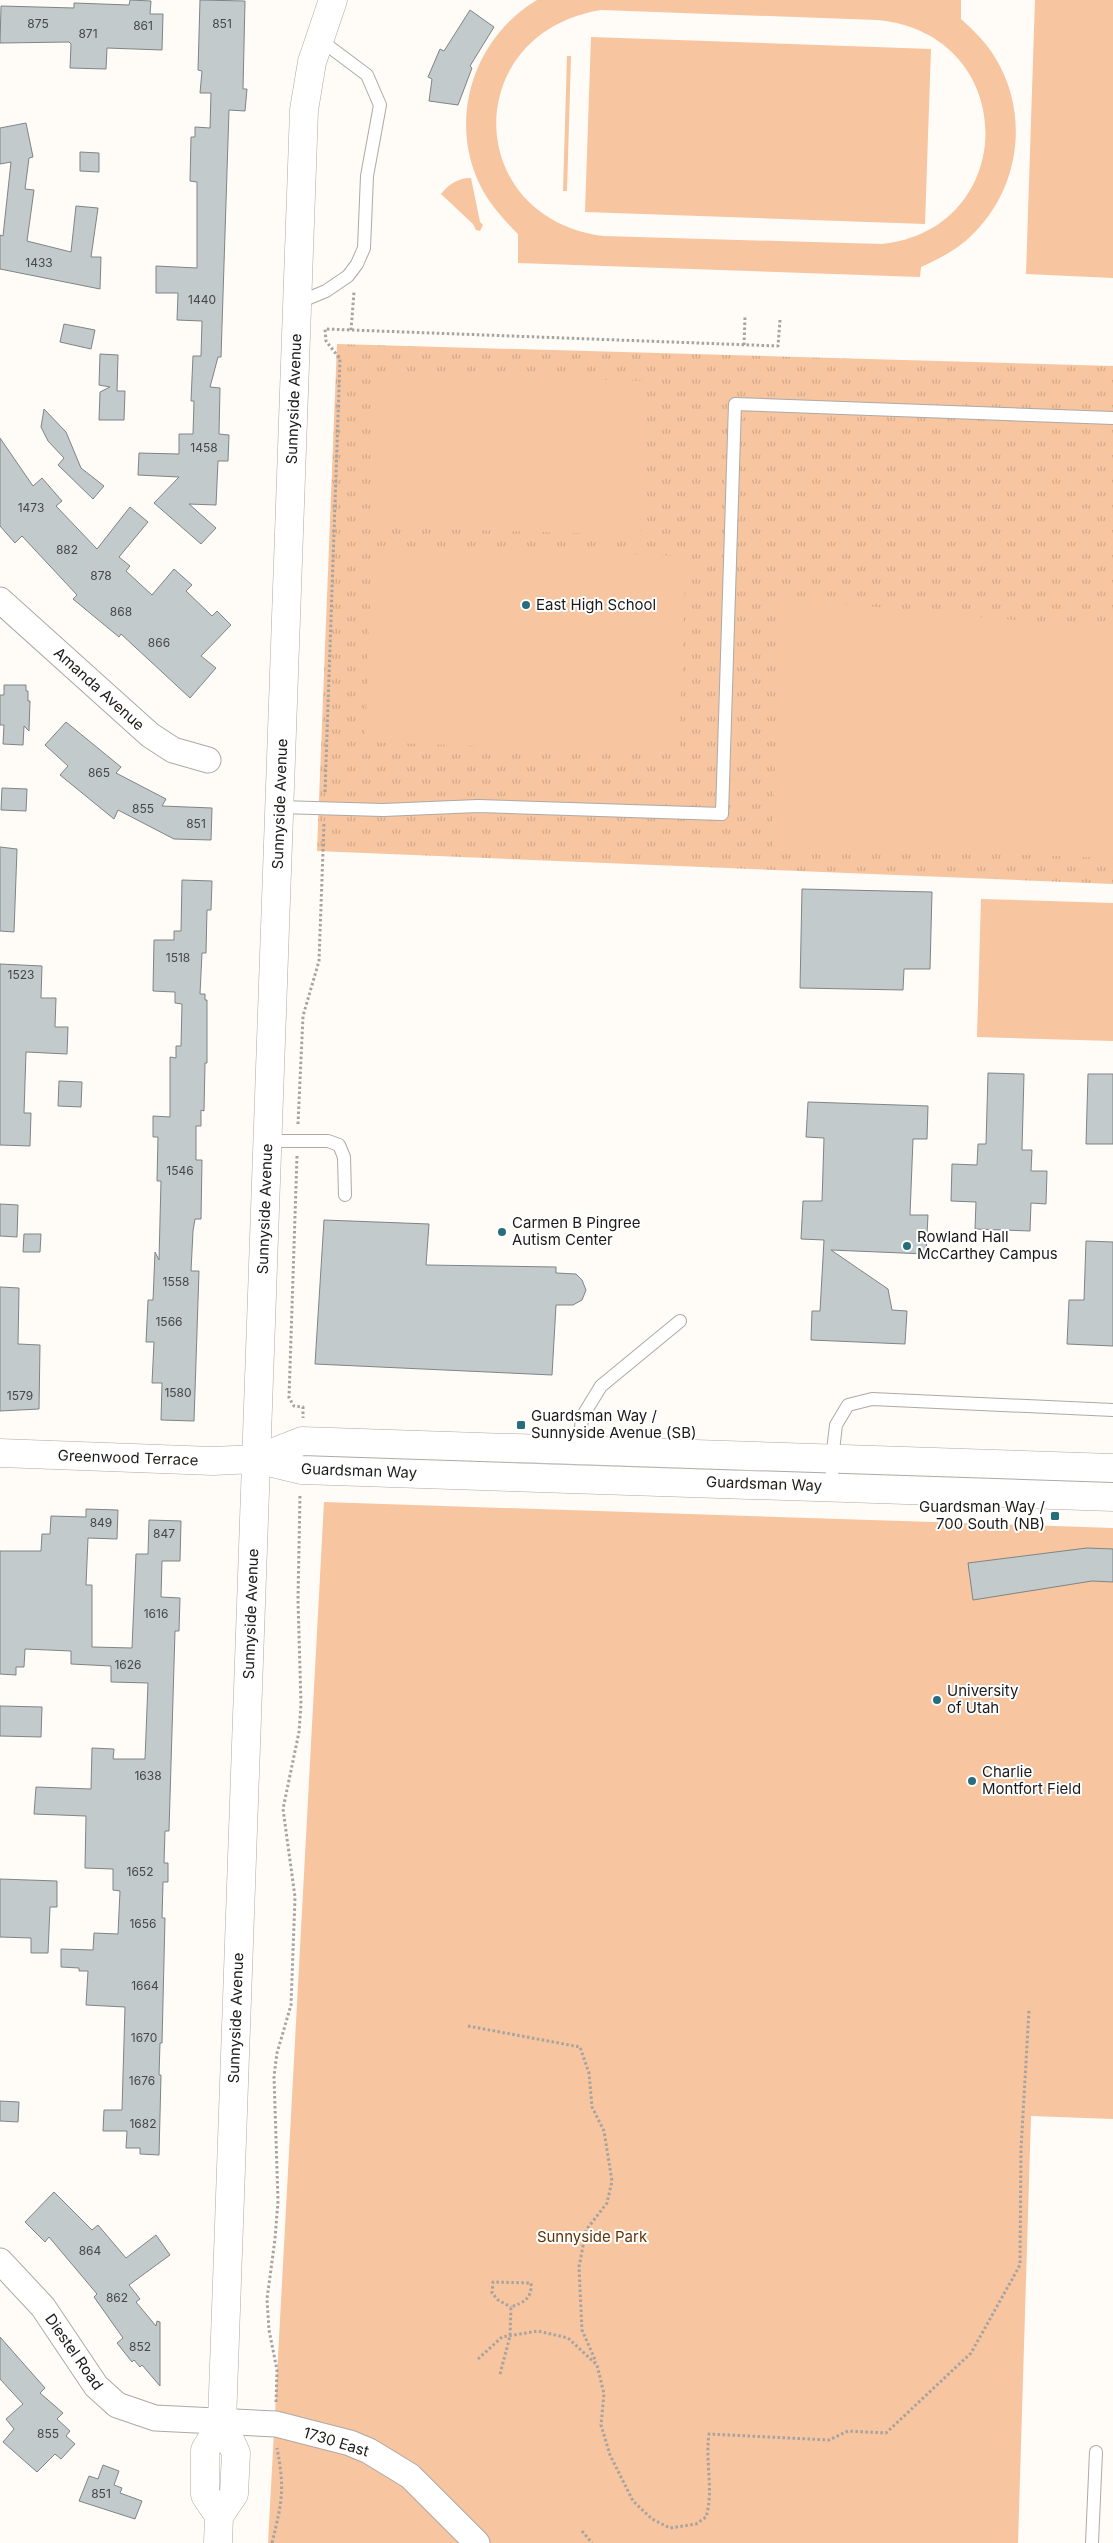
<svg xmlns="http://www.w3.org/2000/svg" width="1113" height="2543" font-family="Inter,sans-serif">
<defs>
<pattern id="grass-tufts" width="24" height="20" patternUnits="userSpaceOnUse" patternTransform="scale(1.25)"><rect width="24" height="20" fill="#f7c5a0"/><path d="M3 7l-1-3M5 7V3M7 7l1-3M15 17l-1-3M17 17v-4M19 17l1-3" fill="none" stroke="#d3a989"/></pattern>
</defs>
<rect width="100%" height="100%" fill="#fffbf7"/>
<!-- grass -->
<path fill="url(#grass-tufts)" d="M337,344L1113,366V884L317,851Z"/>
<!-- green -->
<path fill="#f7c5a0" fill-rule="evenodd" d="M537,0H961V19C974,31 987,43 996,59C1029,114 1020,186 975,232C960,248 941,258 921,267L920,277L518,263V234C501,217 485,199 476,176C450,111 477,36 537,0ZM601,10L877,20C1021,33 1021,230 881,244L603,236C462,217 460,33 601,10Z
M1035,0H1113V278L1026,274Z
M591,37L931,49L925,224L585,212Z
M567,56H571L567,191H563Z
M471,178L480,222L483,225L480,231L476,230L473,224L441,194C449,184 458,178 471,178Z
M377,373L645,381L640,535L373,527Z
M372,546L686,556L679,753L365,742Z
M781,598L1113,629V858L772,846Z
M981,899L1113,903V1041L977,1037Z
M324,1502L1113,1528V2119L1031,2116L1018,2543H268Z"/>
<!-- building -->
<path fill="#c3cacc" stroke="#7e8586" d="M130,0L151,1L150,14H163L162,50L107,48L106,69L70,68L71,44L69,42L0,43L1,6L74,8V3L129,5Z
M200,0L245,1L243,89H247L245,111L229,110L221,357H218L210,387L220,388L219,434L229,435L228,461H218L216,505L189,504L216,528L201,544L154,503L179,477L138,475L139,453L179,454V434H193L194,401H191L193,356H201L202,321L177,320L178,293H156V266L197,268V182L190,181L191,137H195V127L210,128L211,93H200L202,71L198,70Z
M470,10L494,27L470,66L472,68L458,105L429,101L432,79L428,77L440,49L444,51Z
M26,123L33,157L29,158L25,189L34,190L27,241L71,252L76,206L98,208L91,257H101L100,289L0,269V235L3,236L11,162L0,164V128Z
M80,152L99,153V172L80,171Z
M64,324L95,330L91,349L60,342Z
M100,354L118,355L117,391H125L124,420H99L100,392L110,387L99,385Z
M44,409L66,432L81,468L104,486L93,499L58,465L64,458L48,441L41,427Z
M0,438L33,486L42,478L62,501L56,506L97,549L130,507L148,522L119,557L130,566L126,571L152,595L174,569L192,585L186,591L212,616L217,611L231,625L201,656L216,668L190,698L121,634L119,637L73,599L77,595L22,536L15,543L0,526Z
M4,685H26V691H28V701H30L29,731L24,726L23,745L3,744L4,725H0V695H4Z
M66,722L121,767L116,773L166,799L162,806L212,808L211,840L174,839L118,810L114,819L60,775L68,766L45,745Z
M2,788L27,789L26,811L1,810Z
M0,847L17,849L14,932L0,931Z
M182,880L212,881L211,910H207L206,953H202L200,994H205V1000H207V1063H205L204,1111L201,1110V1126H196V1160H202L201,1219H195L193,1231L191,1271H199L194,1421L161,1420L162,1383H152L154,1342H146L148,1300H153L155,1252L159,1260L161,1181H157L158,1137H153V1116L170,1117V1057L176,1058V1046H181L182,1004L175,1003V992L153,991L154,940H174V931H181Z
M802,889L932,892L930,969H904L903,990L800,988Z
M0,964L42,966L41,998H56L55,1027H68L67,1054L26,1052L24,1113H31L30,1146L0,1145Z
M988,1073L1024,1074L1022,1150H1032L1031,1171H1047L1046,1204L1031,1203L1030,1231L975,1229L976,1202L951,1201L952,1164L977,1165L978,1144H986Z
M1088,1074H1113V1144H1086Z
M59,1081L82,1082L81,1107L58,1106Z
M808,1102L928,1106L927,1139H913L910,1215H928L926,1254L831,1250L888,1289L892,1310L907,1311L905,1344L811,1340L812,1311H820L824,1240L801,1239L803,1201H822L824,1138L806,1137Z
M0,1204L18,1205L17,1237L0,1236Z
M324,1220L429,1224L426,1265L556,1267V1273L576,1274L582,1280L586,1290L582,1300L573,1305H556L552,1375L315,1364Z
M24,1234H41L40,1252H23Z
M1086,1241L1113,1242V1346L1067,1344L1069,1300H1084Z
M0,1287L19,1288L18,1344L40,1345L39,1409L0,1411Z
M86,1509L118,1510L117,1539L88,1538L86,1585H92V1647L132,1648L136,1554H148L149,1520L181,1521L180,1561H162L161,1597L180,1598L179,1631H175L169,1831H165L164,1863H168V1882H163L162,1918H165L162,2043H160L159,2075H161L159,2155L140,2154V2148H126L127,2131H103L104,2110H122L125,2007L86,2005L88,1971H79V1968L61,1967V1949L93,1950L94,1933L118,1934L120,1891L113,1890V1869L85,1868L86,1816L34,1814L36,1787L91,1789L92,1748L114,1749L113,1759H145L148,1683L111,1682V1666L71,1664V1651L25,1649L24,1667H16V1675L0,1674V1551H41L42,1534H50L51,1516L86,1517Z
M1087,1548L1113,1549V1582L1092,1581L973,1600L968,1563Z
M0,1706L42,1707L41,1737L0,1736Z
M0,1879L57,1881V1907H50L48,1953H31V1938L0,1937Z
M0,2101L19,2102L18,2122L0,2121Z
M54,2192L92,2230L98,2225L126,2258L156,2235L170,2255L129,2285L140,2299L136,2302L156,2326L157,2321L160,2322V2386L142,2365L140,2367L134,2360L132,2362L117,2343L123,2338L94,2297L97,2294L49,2237L45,2242L25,2222Z
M0,2337L45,2388L40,2393L63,2413L57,2419L70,2431L66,2436L75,2444L61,2459L55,2454L37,2472L3,2442L14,2429L6,2419L23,2404L0,2379Z
M103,2465L119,2471L114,2485L122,2488L120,2493L142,2501L135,2519L79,2501L89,2476L98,2479Z"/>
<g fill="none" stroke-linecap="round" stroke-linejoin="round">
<defs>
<path id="service" d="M297,303L326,291L348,276L357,264L364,248L367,176L380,105L367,75L319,39
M279,807L383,810L478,806L722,814L735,404L1113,418
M267,1141H328L339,1145L344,1157L345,1195
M579,1450L582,1417L601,1386L680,1321
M832,1487V1459L836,1425L848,1405L872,1399L1113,1410
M1092,2543L1096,2452"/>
<path id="minor" d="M0,600L150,735L173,750L208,760
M0,2261L43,2307L96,2386L117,2405L155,2418L276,2424L350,2443L369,2451L410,2476L477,2543"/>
<path id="tertiary" d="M0,1453L213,1461L256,1459L301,1470L1113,1497
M256,1459L302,1441L1113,1468"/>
<path id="secondary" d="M219,2516L205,2495V2450L222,2422
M218,2543L219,2516L234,2494L236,2453L222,2422L304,110L312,62L333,0"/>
</defs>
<!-- service casing -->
<use href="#service" stroke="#aea9a5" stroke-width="14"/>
<!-- minor casing -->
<use href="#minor" stroke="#aea9a5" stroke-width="27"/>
<!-- tertiary casing -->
<use href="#tertiary" stroke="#aea9a5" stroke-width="29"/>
<!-- secondary casing -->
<use href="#secondary" stroke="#aea9a5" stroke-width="29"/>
<!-- path -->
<path stroke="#a6a3a0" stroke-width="3" stroke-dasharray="2.5 2.5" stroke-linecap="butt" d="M351,330L354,292
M744,345L745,317
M325,792L340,359L326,341L325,329L778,346L780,320
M298,1124L303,1016L319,961L324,823
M297,1156L289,1398L294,1406L303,1407V1418
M468,2026L580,2047L589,2073L592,2107L604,2131L612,2181L607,2203L586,2230L579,2267L582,2330L596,2362
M478,2359L502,2337L538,2331L568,2338L597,2365L604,2394L601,2425L610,2455L633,2501L652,2519L670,2528L696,2524L706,2517C714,2491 705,2462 709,2434L829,2440L848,2431L886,2433L971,2353L1020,2265L1021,2149L1029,2010
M500,2374L510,2336L511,2307C524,2302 532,2299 531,2283L493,2282L492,2293L498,2300L511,2307
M276,2402L277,2370L269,2330L267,2299L275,2239L278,2201L274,2076L277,2053L291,2005L295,1897L283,1809L299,1732L301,1704L298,1600L300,1494
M582,2531L592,2543
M272,2543C282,2502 285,2490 277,2448"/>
<!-- service -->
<use href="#service" stroke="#fff" stroke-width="12"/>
<!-- minor -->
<use href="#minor" stroke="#fff" stroke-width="25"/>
<!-- tertiary -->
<use href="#tertiary" stroke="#fff" stroke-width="28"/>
<!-- secondary -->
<use href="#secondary" stroke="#fff" stroke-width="28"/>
</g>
<!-- markers -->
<g fill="#276d7c" stroke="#fff" stroke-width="2">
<circle cx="526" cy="605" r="5"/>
<circle cx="502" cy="1232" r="5"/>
<circle cx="907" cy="1246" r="5"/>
<rect x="516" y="1420" width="10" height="10" rx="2.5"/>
<rect x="1050" y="1511" width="10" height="10" rx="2.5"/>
<circle cx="937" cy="1700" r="5"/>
<circle cx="972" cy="1781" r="5"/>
</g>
<g text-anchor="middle" stroke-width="4" stroke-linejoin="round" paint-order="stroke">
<!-- number labels -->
<g font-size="12" fill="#464746">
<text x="38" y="28">875</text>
<text x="222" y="28">851</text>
<text x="143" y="30">861</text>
<text x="88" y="38">871</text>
<text x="39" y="267">1433</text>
<text x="202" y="304">1440</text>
<text x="204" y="452">1458</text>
<text x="31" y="512">1473</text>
<text x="67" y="554">882</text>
<text x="101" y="580">878</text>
<text x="121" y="616">868</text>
<text x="159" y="647">866</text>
<text x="99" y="777">865</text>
<text x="143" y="813">855</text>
<text x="196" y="828">851</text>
<text x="178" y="962">1518</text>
<text x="21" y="979">1523</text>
<text x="180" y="1175">1546</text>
<text x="176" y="1286">1558</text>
<text x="169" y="1326">1566</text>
<text x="178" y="1397">1580</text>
<text x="20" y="1400">1579</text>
<text x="101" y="1527">849</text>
<text x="164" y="1538">847</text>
<text x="156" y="1618">1616</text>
<text x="128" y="1669">1626</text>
<text x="148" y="1780">1638</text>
<text x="140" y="1876">1652</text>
<text x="143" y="1928">1656</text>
<text x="145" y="1990">1664</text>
<text x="144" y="2042">1670</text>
<text x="142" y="2085">1676</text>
<text x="143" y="2128">1682</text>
<text x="90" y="2255">864</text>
<text x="117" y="2302">862</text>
<text x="140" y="2351">852</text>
<text x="48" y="2438">855</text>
<text x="101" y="2498">851</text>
</g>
<!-- street labels -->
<g font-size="15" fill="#1d1b19" stroke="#fff">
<text transform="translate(294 399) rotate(-88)" y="5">Sunnyside Avenue</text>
<text transform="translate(99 689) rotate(42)" y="5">Amanda Avenue</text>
<text transform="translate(280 804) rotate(-88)" y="5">Sunnyside Avenue</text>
<text transform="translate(265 1209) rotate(-88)" y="5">Sunnyside Avenue</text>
<text transform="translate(128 1458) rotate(2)" y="5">Greenwood Terrace</text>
<text transform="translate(359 1471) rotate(2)" y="5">Guardsman Way</text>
<text transform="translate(764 1484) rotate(2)" y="5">Guardsman Way</text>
<text transform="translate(251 1614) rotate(-88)" y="5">Sunnyside Avenue</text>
<text transform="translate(236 2018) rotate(-88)" y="5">Sunnyside Avenue</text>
<text transform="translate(74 2352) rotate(55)" y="5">Diestel Road</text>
<text transform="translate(336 2442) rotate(17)" y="5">1730 East</text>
</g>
<!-- poi labels -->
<g font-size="15" fill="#1d1b19" stroke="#fff" text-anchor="start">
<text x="536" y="610">East High School</text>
<text x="512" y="1228">Carmen B Pingree<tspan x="512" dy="17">Autism Center</tspan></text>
<text x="917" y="1242">Rowland Hall<tspan x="917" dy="17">McCarthey Campus</tspan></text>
<text x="531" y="1421">Guardsman Way /<tspan x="531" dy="17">Sunnyside Avenue (SB)</tspan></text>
<text x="1045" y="1512" text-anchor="end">Guardsman Way /<tspan x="1045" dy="17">700 South (NB)</tspan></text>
<text x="947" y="1696">University<tspan x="947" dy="17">of Utah</tspan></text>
<text x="982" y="1777">Charlie<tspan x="982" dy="17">Montfort Field</tspan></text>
</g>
<!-- park labels -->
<g font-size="15" fill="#623304" stroke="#fff">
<text x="592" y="2242">Sunnyside Park</text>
</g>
</g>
</svg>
